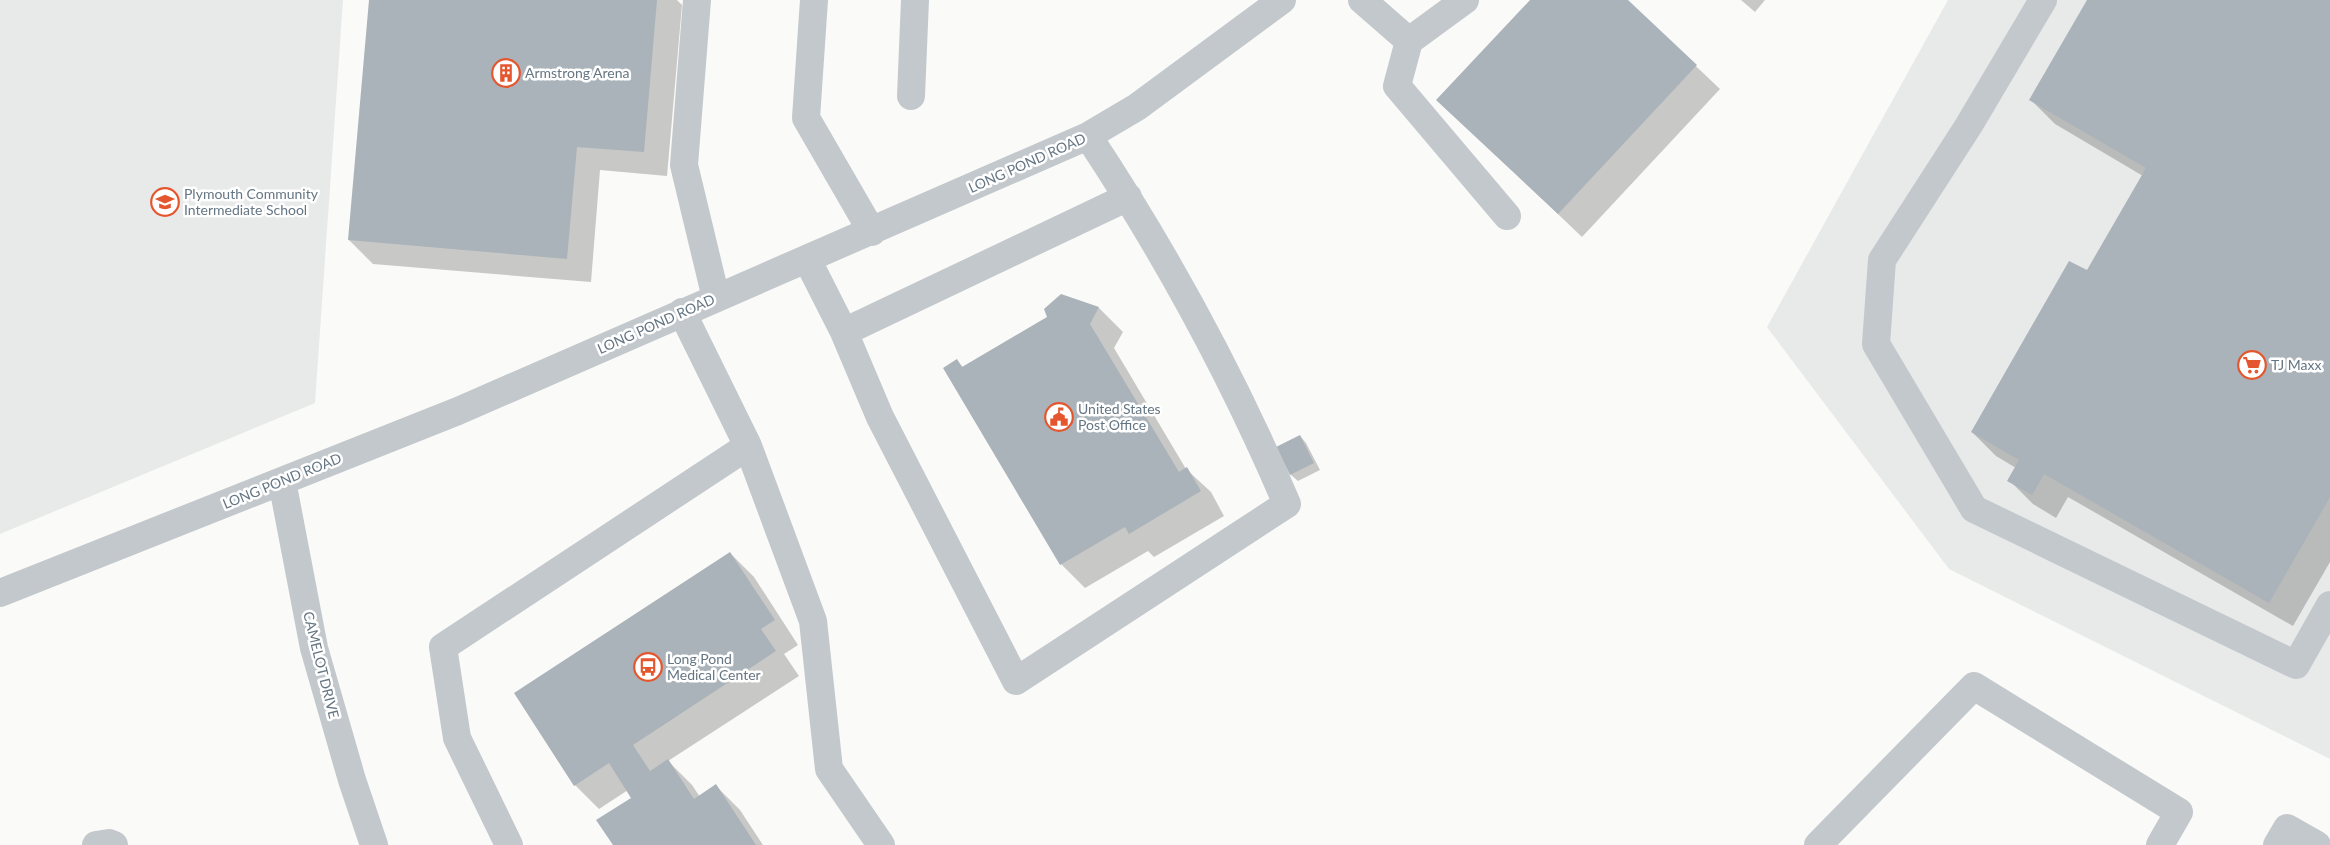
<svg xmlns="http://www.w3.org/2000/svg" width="2330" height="845" font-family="Lato,sans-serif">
<rect width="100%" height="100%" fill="#fafaf8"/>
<!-- built -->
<path fill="#e8e9e9" d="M0,0H343L315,403L0,534Z
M1948,0H2330V759L1949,569L1767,327Z"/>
<!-- shadow -->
<path fill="#0003" d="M370,0H677L682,5L667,176L600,170L591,282L373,264L349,240Z
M1532,0H1626L1720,89L1582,237L1438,100Z
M1741,0H1765L1755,12Z
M2088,0H2330V562L2293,626L2068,497L2056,518L2033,504L2009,480L2016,468L1996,456L1972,432L2088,272L2143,176L2055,124L2031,100Z
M1062,296L1099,308L1123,332L1114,348L1186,469L1211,492L1224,516L1154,557L1148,551L1085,588L1061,564L957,361L964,368L1049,317Z
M1300,436L1306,443L1320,470L1298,481L1291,475L1278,447Z
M730,553L754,577L798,645L784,654L799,676L668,761L692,785L700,797L716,786L740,810L763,845H614L633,798L628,790L599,809L575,785Z"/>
<!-- building -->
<path fill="#aab3b9" d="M369,0H657L644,152L577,147L567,259L348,240Z
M1530,0H1628L1697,65L1558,214L1436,100Z
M2087,0H2330V497L2269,603L2044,474L2032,495L2007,481L2019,460L1971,432L2069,261L2087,270L2146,168L2029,100Z
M1061,294L1099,307L1090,324L1179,472L1187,467L1201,491L1129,534L1125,527L1060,565L943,368L957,359L962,367L1047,317L1044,309Z
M1300,435L1314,463L1290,475L1276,447Z
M730,552L775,620L761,629L776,651L633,745L650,771L668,759L694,799L716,784L756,845H613L596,820L631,798L609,763L574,786L514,693Z"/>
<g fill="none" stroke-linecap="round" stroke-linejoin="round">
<!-- minor -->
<path stroke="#c3c8cc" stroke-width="28" d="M697,0L684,165L716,298
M814,0L806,118L872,232
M1362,0L1409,41L1465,0
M2043,0L1969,125L1882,260L1876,344L1974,509L2296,665L2330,605
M1409,41L1397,86L1507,216
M911,96L915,0
M807,259L844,332L880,417L1016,681L1287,504C1232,375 1165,252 1088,136
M682,312L748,446L813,621L829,769L881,845
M844,332L1128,197
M282,481L314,648L352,780L374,845
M0,593L458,411L1088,136L1137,107L1282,0
M96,845L109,843L114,845
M509,845L457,738L443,647L748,446
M1818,845L1974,686L2179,812L2160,845
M2277,845L2287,828L2317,845"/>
</g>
<!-- icons -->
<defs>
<symbol id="building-ring" viewBox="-11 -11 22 22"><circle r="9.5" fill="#fff" stroke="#e4572e" stroke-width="1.5"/><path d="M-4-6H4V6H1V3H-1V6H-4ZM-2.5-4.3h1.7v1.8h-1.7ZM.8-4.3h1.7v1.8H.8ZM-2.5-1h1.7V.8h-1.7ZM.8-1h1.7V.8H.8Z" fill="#e4572e"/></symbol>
<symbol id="school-ring" viewBox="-11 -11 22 22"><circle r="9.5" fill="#fff" stroke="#e4572e" stroke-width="1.5"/><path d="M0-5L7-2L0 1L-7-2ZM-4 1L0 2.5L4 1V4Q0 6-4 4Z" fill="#e4572e"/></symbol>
<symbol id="supermarket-ring" viewBox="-11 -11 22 22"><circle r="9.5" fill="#fff" stroke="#e4572e" stroke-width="1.5"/><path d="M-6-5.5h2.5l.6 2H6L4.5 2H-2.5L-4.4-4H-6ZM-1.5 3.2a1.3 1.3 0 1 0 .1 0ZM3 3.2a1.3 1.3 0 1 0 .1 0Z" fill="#e4572e"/></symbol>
<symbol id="civic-ring" viewBox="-11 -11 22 22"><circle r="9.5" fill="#fff" stroke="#e4572e" stroke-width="1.5"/><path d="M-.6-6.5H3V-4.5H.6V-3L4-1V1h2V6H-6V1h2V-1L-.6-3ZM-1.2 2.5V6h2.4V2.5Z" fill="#e4572e"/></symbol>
<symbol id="bus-ring" viewBox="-11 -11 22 22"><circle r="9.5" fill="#fff" stroke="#e4572e" stroke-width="1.5"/><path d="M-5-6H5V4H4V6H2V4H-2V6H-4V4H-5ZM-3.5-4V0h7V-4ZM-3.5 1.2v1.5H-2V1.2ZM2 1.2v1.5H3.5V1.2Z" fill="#e4572e"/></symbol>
</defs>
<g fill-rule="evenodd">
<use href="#building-ring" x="490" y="57" width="32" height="32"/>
<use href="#school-ring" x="149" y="186" width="32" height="32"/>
<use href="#supermarket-ring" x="2236" y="349" width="32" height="32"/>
<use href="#civic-ring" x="1043" y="401" width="32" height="32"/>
<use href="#bus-ring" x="632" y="651" width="32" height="32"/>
</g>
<g text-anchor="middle" stroke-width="5" stroke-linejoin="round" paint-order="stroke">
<!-- poi labels -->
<g font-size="14" fill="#657683" stroke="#fff" text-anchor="start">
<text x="525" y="78">Armstrong Arena</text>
<text x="184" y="199">Plymouth Community<tspan x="184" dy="16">Intermediate School</tspan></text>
<text x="2271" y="370">TJ Maxx</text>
<text x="1078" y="414">United States<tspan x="1078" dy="16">Post Office</tspan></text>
<text x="667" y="664">Long Pond<tspan x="667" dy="16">Medical Center</tspan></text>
</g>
<!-- street labels -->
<g font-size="14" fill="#657683" stroke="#fff">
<text transform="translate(1027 163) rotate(-24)" y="5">LONG POND ROAD</text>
<text transform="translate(656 324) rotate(-24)" y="5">LONG POND ROAD</text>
<text transform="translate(282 481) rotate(-22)" y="5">LONG POND ROAD</text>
<text transform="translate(321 665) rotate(76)" y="5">CAMELOT DRIVE</text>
</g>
</g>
</svg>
